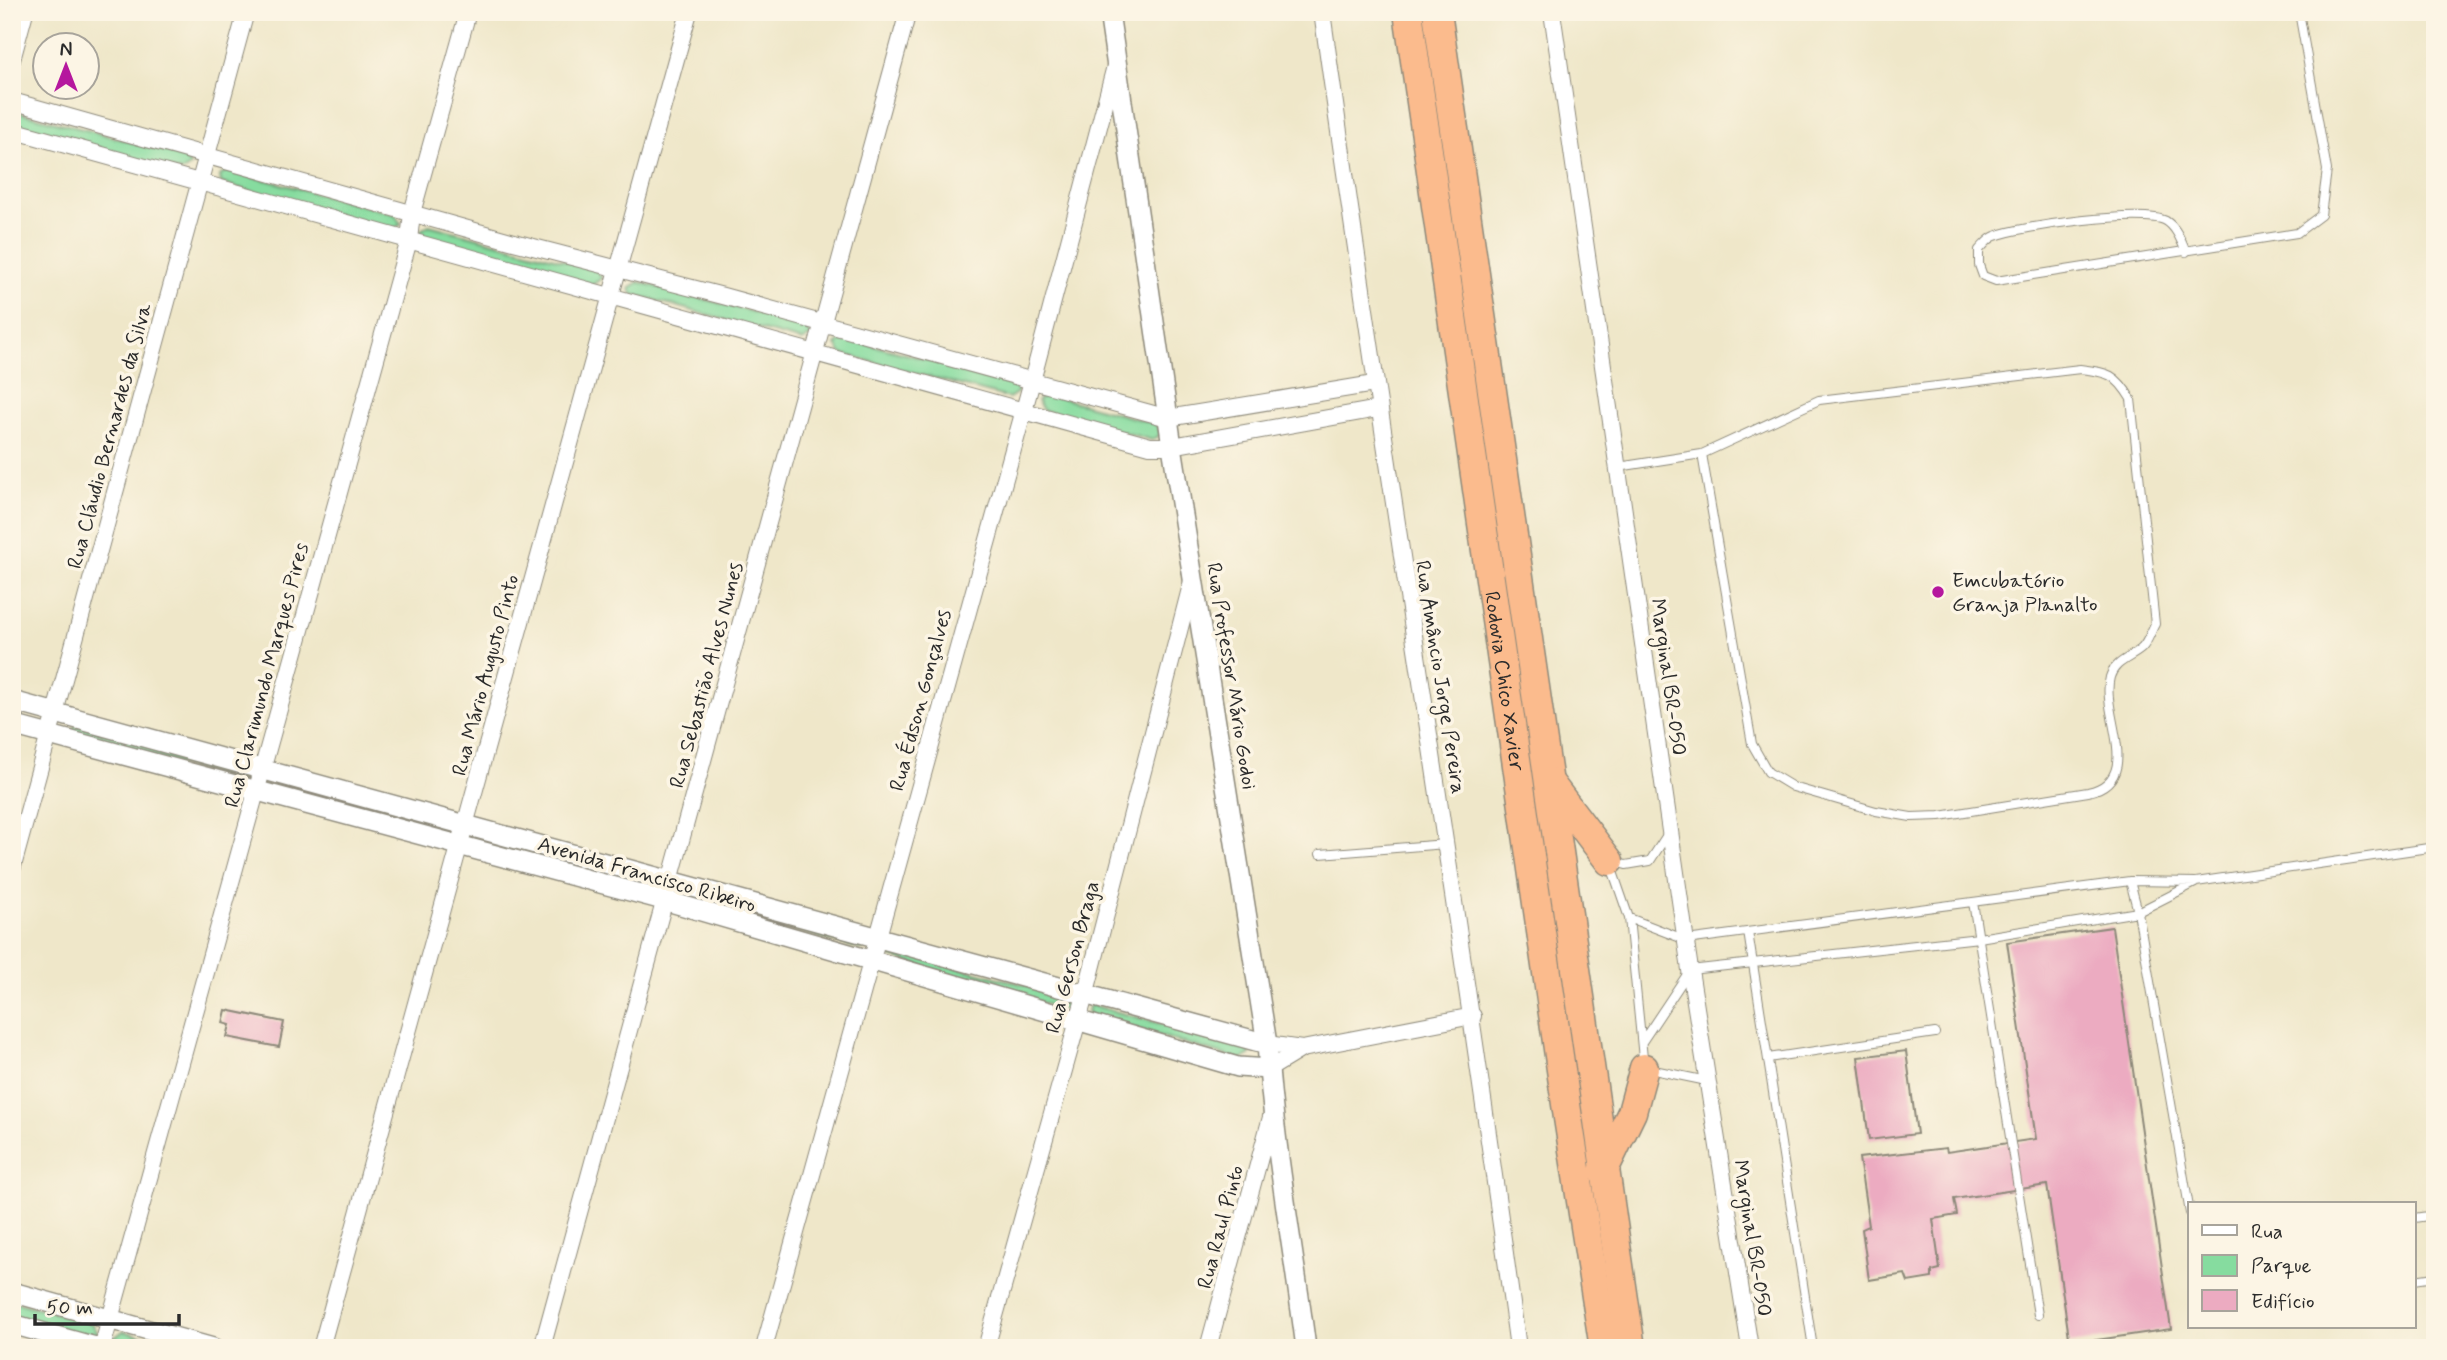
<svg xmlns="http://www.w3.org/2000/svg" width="2447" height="1360" font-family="Mynerve,sans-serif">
<rect width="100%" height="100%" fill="#fcf5e5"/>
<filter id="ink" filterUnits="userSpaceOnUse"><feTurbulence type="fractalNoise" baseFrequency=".0143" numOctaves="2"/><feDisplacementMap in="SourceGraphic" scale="14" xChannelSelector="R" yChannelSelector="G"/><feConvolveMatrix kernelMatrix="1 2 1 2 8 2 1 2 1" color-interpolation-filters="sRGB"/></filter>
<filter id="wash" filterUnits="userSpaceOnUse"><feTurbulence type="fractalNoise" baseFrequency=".00686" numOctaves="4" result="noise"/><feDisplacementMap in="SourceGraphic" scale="28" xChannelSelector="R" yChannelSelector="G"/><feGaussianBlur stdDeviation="1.57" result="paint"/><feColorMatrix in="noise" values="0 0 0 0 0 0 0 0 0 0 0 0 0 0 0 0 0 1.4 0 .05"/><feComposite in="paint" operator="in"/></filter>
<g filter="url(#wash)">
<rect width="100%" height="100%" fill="#efe7c9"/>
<!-- green -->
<path fill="#86dc9f" stroke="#588465" stroke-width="2" d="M18,112L185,156L190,166L181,172L12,126V114Z
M228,170L395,214L401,224L392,230L221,183L220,176Z
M429,225L596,269L602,278L592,285L422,237L420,231Z
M639,282L806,326L811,336L802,341L632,294L630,288Z
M845,338L1012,382L1018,392L1009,398L842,354L836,345Z
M1046,394L1156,424L1161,434L1152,440L1043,410L1037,401Z
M76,725L247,769L253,778L249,783L73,735L72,730Z
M688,892L865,944L861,949L684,897Z
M893,951L1069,996L1070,1003L1062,1009L889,956Z
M1091,1005L1249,1047L1250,1054L1241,1060L1089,1015L1087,1010Z
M12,1301L92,1323L98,1333L94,1337L12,1318Z
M123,1331L185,1348H123L114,1338Z"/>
<g id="blocks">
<!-- building -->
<path fill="#ecabc1" d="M2112,927L2171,1329L2070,1344L2047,1185L1954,1199L1957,1215L1933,1219L1940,1269L1932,1271V1278L1908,1282L1905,1274L1869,1280L1862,1229L1869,1226L1859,1158L1946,1148L1947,1152L2036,1139L2007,942Z
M226,1010L284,1022L279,1047L227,1037L230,1025L223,1023Z
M1906,1051L1917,1134L1869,1140L1858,1057Z"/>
</g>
</g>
<g filter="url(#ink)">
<use href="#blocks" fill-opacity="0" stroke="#8d897a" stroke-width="2"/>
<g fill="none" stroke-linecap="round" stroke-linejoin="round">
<defs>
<path id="service" d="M2186,252C2181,241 2177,228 2166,221C2144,209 2021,226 1995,236C1989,238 1984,245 1979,250V265L1983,276L1996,281L2297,233L2321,215L2327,170L2299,12
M1618,467L1702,454L1752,744L1768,772L1793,787L1876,811L1911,817L1940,816L2088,792C2145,780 2100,713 2110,677C2115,661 2131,658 2142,648C2148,642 2151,631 2155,624L2131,399C2116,374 2108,372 2080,369L1819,400L1702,454
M1320,854L1446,844
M1615,862L1626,865L1650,861L1667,835
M1611,866L1629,918L1644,1068L1707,1081
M2130,881L2138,912L2190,1213
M1973,902L2038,1315
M1629,918L1686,940L2130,881L2196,882L2435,847
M1748,932L1813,1348
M1642,1042L1690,970L1979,938L2138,912L2195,883
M1768,1058L1935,1033
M2414,1218L2435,1215
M2414,1280L2435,1277"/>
<path id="minor" d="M1322,12C1384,458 1458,902 1518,1348
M1552,12L1690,970L1750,1348
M12,60L25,12
M12,101L514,242L723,296L1168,418L1374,384
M12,130L1150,446H1172L1378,409
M12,870L246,12
M1267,1044L1302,1049L1473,1016
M1269,1069L1302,1049
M102,1348L409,240L412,213L468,12
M321,1348L689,12
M542,1348L908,12
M764,1348L1032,381L1115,66
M986,1348L1086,992L1192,581
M1208,1348L1271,1117"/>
<path id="tertiary" d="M1109,12L1172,446L1267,1044C1274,1146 1293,1246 1306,1348
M12,701L1267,1044
M12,725L667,901L1238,1067L1269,1069
M12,1292L213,1348
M12,1324L99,1348"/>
<g id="motorway">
<path id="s1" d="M1408,12L1568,1118L1604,1348"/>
<path d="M1437,12L1631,1348"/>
<path d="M1549,782L1609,861"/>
<path d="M1603,1172L1632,1112L1644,1068"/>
</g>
</defs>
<!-- service casing -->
<use href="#service" stroke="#8d897a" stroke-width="10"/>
<!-- minor casing -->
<use href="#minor" stroke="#8d897a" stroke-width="18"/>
<!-- tertiary casing -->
<use href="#tertiary" stroke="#8d897a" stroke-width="22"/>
<!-- motorway casing -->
<use href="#motorway" stroke="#8d897a" stroke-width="31"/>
<!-- service -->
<use href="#service" stroke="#fff" stroke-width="8"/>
<!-- minor -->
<use href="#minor" stroke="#fff" stroke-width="16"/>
<!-- tertiary -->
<use href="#tertiary" stroke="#fff" stroke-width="19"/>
<!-- motorway -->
<use href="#motorway" stroke="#fbbb8d" stroke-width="28"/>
</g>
</g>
<!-- markers -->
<circle fill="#b5179e" stroke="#fcf5e5" stroke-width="2.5" cx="1938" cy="592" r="7"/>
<g text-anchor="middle" stroke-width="7" stroke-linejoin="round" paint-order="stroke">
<!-- street labels -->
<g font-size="21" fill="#2b2b2b" stroke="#fcf5e5">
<text transform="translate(109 436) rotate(-75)" y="7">Rua Cláudio Bernardes da Silva</text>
<text transform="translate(266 675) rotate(-75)" y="7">Rua Clarimundo Marques Pires</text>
<text transform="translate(485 675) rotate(-75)" y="7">Rua Mário Augusto Pinto</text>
<text transform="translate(706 675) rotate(-75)" y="7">Rua Sebastião Alves Nunes</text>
<text transform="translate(1232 676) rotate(81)" y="7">Rua Professor Mário Godoi</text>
<text transform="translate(1441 677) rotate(81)" y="7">Rua Amâncio Jorge Pereira</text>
<text transform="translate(1669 677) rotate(82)" y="7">Marginal BR-050</text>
<text dy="7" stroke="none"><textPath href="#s1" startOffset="676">Rodovia Chico Xavier</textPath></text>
<text transform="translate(920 700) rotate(-75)" y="7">Rua Édson Gonçalves</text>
<text transform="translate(647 874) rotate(16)" y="7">Avenida Francisco Ribeiro</text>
<text transform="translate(1072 957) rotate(-75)" y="7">Rua Gerson Braga</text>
<text transform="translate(1220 1227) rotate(-75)" y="7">Rua Raul Pinto</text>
<text transform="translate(1753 1238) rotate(81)" y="7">Marginal BR-050</text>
</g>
<!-- poi labels -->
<g font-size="21" fill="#2b2b2b" stroke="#fcf5e5" text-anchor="start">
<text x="1952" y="587">Emcubatório<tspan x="1952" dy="24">Granja Planalto</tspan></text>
</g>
</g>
<!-- margin -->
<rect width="2447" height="1360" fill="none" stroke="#fcf5e5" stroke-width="42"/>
<!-- legend -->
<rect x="2188" y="1202" width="228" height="126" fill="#fcf5e5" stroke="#a8a49b" stroke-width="2"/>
<rect x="2202" y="1225" width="35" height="10" fill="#ffffff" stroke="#a8a49b" stroke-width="2"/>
<text x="2251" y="1238" font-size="21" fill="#2b2b2b">Rua</text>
<rect x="2202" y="1255" width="35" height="21" fill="#86dc9f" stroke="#a8a49b" stroke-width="2"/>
<text x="2251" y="1272" font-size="21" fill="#2b2b2b">Parque</text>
<rect x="2202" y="1290" width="35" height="21" fill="#ecabc1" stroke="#a8a49b" stroke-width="2"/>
<text x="2251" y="1308" font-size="21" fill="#2b2b2b">Edifício</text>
<!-- north arrow -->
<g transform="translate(66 66)"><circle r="33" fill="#fcf5e5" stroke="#a8a49b" stroke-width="2"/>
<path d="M0-5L12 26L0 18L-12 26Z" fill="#b5179e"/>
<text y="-10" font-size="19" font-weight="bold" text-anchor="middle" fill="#2b2b2b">N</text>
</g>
<!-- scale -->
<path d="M35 1314v10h144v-10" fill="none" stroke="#2b2b2b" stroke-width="3.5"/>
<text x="46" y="1314" font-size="21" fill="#2b2b2b" stroke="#fcf5e5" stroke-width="5" paint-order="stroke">50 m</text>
</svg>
